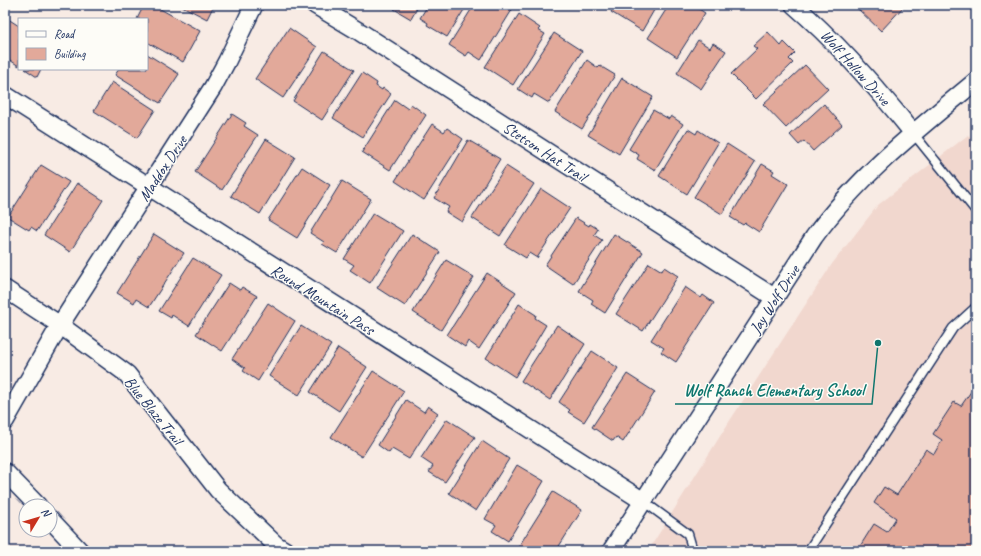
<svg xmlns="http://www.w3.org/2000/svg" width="981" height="556" font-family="Caveat,sans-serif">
<rect width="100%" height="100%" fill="#f8ebe4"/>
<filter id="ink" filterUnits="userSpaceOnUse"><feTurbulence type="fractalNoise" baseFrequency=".025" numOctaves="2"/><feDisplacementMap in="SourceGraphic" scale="8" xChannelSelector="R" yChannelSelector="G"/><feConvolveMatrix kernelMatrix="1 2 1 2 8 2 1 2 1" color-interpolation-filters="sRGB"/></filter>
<g filter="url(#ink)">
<!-- built -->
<path fill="#f1d7ce" d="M968,135L976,144V551H648L729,422L832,264L878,205Z"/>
<!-- building -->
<path fill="#e2a99a" stroke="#1b2f5e" d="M144,5H153L200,31L183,62L147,42V19H137Z
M180,5H214L207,19Z
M397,5H419L411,19L394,9Z
M428,5H467L447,37L427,25L428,23L420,18Z
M474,5H505L512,10L481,60L469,52L466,56L449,45Z
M615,5H657L642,31L611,12Z
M669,5L688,6L693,5L705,13L677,57L648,38Z
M860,5H905L881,31L857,8Z
M519,14L540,28L538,30L545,34L513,85L485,67Z
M5,17L19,26V66L5,57Z
M289,28L317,47L283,98L255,79Z
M768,32L781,46L784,42L795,53L789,59L793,63L756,99L731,74L757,49L753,46Z
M554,33L582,51L549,103L534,94L532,98L518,89Z
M698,40L710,48L713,43L726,51L701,89L677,73Z
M324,51L354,70L322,120L293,101Z
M147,54L179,74L160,103L115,75L119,69H147Z
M587,60L598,68L600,66L615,75L582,129L555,112Z
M805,65L828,89L786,128L763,104Z
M25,69H41L37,77Z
M362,73L377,83L376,86L382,90L383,88L391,94L363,137L333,118Z
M622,78L653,97L619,154L588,135Z
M112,82L155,110L137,138L94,111Z
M395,100L408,109L411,104L426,115L390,170L362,152Z
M824,104L842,125L813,151L804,141L799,145L790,135Z
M653,110L669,119L671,116L683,124L655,170L637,159L639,155L629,149Z
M232,114L246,123L244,126L258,135L222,190L195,172Z
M432,124L444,132L447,128L463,139L424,200L395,181Z
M688,129L696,134L698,130L718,143L687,194L659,176Z
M266,139L295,157L260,214L231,196Z
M468,140L500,159L462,222L446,212L449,207L434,198Z
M727,144L755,162L722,214L694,197Z
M762,164L774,171L772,174L788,184L759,232L745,223L743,225L730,217Z
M41,165L69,182L37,231L31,227L29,230L8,217Z
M506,166L534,184L500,236L472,218Z
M302,167L330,185L297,238L268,220Z
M342,181L371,199L337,253L322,244L324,242L310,233Z
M77,183L103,200L70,252L44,235Z
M541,189L570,208L537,258L529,253L526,258L505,245Z
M373,213L403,231L370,283L350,270L354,265L344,259Z
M576,218L589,226L590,224L598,229L594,235L602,240L573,284L545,265Z
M154,234L184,253L149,307L136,299L134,303L117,293Z
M412,234L440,252L405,306L377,288Z
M614,234L643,252L605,313L591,304L593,300L579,291Z
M193,258L221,275L189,326L172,315L171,318L159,311Z
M446,260L474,277L441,330L413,312Z
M649,263L662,271L664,267L678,276L643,331L616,314Z
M487,273L516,292L479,349L468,341L465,347L447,335Z
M229,283L240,290L242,287L257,296L222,351L196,334Z
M685,287L701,298L703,295L714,303L676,362L661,352L664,348L651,340Z
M268,303L295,321L258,381L243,371L245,368L232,359Z
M519,304L536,315L535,318L546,325L515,377L486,358Z
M557,325L585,344L550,400L521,381Z
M301,326L331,345L299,395L269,376Z
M338,348L367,367L339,411L310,392Z
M592,351L618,368L584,422L568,412L570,410L559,402Z
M373,371L404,391L362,457L331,437Z
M627,374L655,392L623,442L616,437L613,441L592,427Z
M972,390L976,393V551H857L874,524L887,532L896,518L874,503L884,487L897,495L926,449L934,454L942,440L933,434L954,402L961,406Z
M406,400L424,412L428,406L438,413L409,459L392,449L389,453L378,445Z
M447,419L475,437L445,482L429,472L433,466L421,458Z
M482,441L509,459L476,511L449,493Z
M517,465L544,481L508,541L492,531L496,525L485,519Z
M553,492L582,510L556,551H526L519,546Z"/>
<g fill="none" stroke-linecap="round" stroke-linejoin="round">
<defs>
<path id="lane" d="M913,133L976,211
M643,501L688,534L693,551
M808,551L953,328L976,307"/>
<path id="street" d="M315,5L360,32L775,298
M794,5C838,43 877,88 913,133
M5,95L643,501
M5,289L60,325L127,374L218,490L276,545L286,551
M5,421L60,325L213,87L227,61L254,5
M5,472L38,506
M50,519L80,551
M611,551L814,237C858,176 918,129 976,81"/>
</defs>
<!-- lane casing -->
<use href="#lane" stroke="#1b2f5e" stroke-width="11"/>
<!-- street casing -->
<use href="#street" stroke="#1b2f5e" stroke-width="20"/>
<!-- lane -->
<use href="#lane" stroke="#fdfcf7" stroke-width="8"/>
<!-- street -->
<use href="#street" stroke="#fdfcf7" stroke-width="17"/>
</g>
</g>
<g text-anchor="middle" stroke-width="3" stroke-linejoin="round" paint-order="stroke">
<!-- street labels -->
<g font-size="16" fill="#1b2f5e" stroke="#fdfcf7">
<text transform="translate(856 67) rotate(48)" y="6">Wolf Hollow Drive</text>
<text transform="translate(545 151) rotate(33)" y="6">Stetson Hat Trail</text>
<text transform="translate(162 168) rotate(-57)" y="6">Maddox Drive</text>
<text transform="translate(323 299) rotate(32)" y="6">Round Mountain Pass</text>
<text transform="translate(774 299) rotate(-57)" y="6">Jay Wolf Drive</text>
<text transform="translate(154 410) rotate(51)" y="6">Blue Blaze Trail</text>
</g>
</g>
<!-- callouts -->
<path fill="none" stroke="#0f766e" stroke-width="1.5" d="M878 343L872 404H675"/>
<circle fill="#0f766e" stroke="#fdfcf7" stroke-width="1.5" cx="878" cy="343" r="4"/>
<g font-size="17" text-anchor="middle" font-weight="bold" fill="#0f766e" stroke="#fdfcf7" stroke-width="3" stroke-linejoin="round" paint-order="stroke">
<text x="774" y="396">Wolf Ranch Elementary School</text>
</g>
<!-- margin -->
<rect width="981" height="556" fill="none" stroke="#fdfcf7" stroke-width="20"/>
<rect x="10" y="10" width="961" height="536" fill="none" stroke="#1b2f5e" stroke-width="1.5" filter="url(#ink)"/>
<!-- legend -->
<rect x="18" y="18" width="130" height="52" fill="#fdfcf7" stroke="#a3aaba"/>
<rect x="26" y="31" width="20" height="6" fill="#fdfcf7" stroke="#a3aaba"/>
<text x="54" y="38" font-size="12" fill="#1b2f5e">Road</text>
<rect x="26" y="48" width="20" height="12" fill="#e2a99a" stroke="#a3aaba"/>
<text x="54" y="58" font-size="12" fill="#1b2f5e">Building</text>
<!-- north arrow -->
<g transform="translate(38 518) rotate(52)"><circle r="19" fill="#fdfcf7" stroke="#a3aaba"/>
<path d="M0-3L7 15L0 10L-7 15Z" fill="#c8321e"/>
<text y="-6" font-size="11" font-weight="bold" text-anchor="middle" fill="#1b2f5e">N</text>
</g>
</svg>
